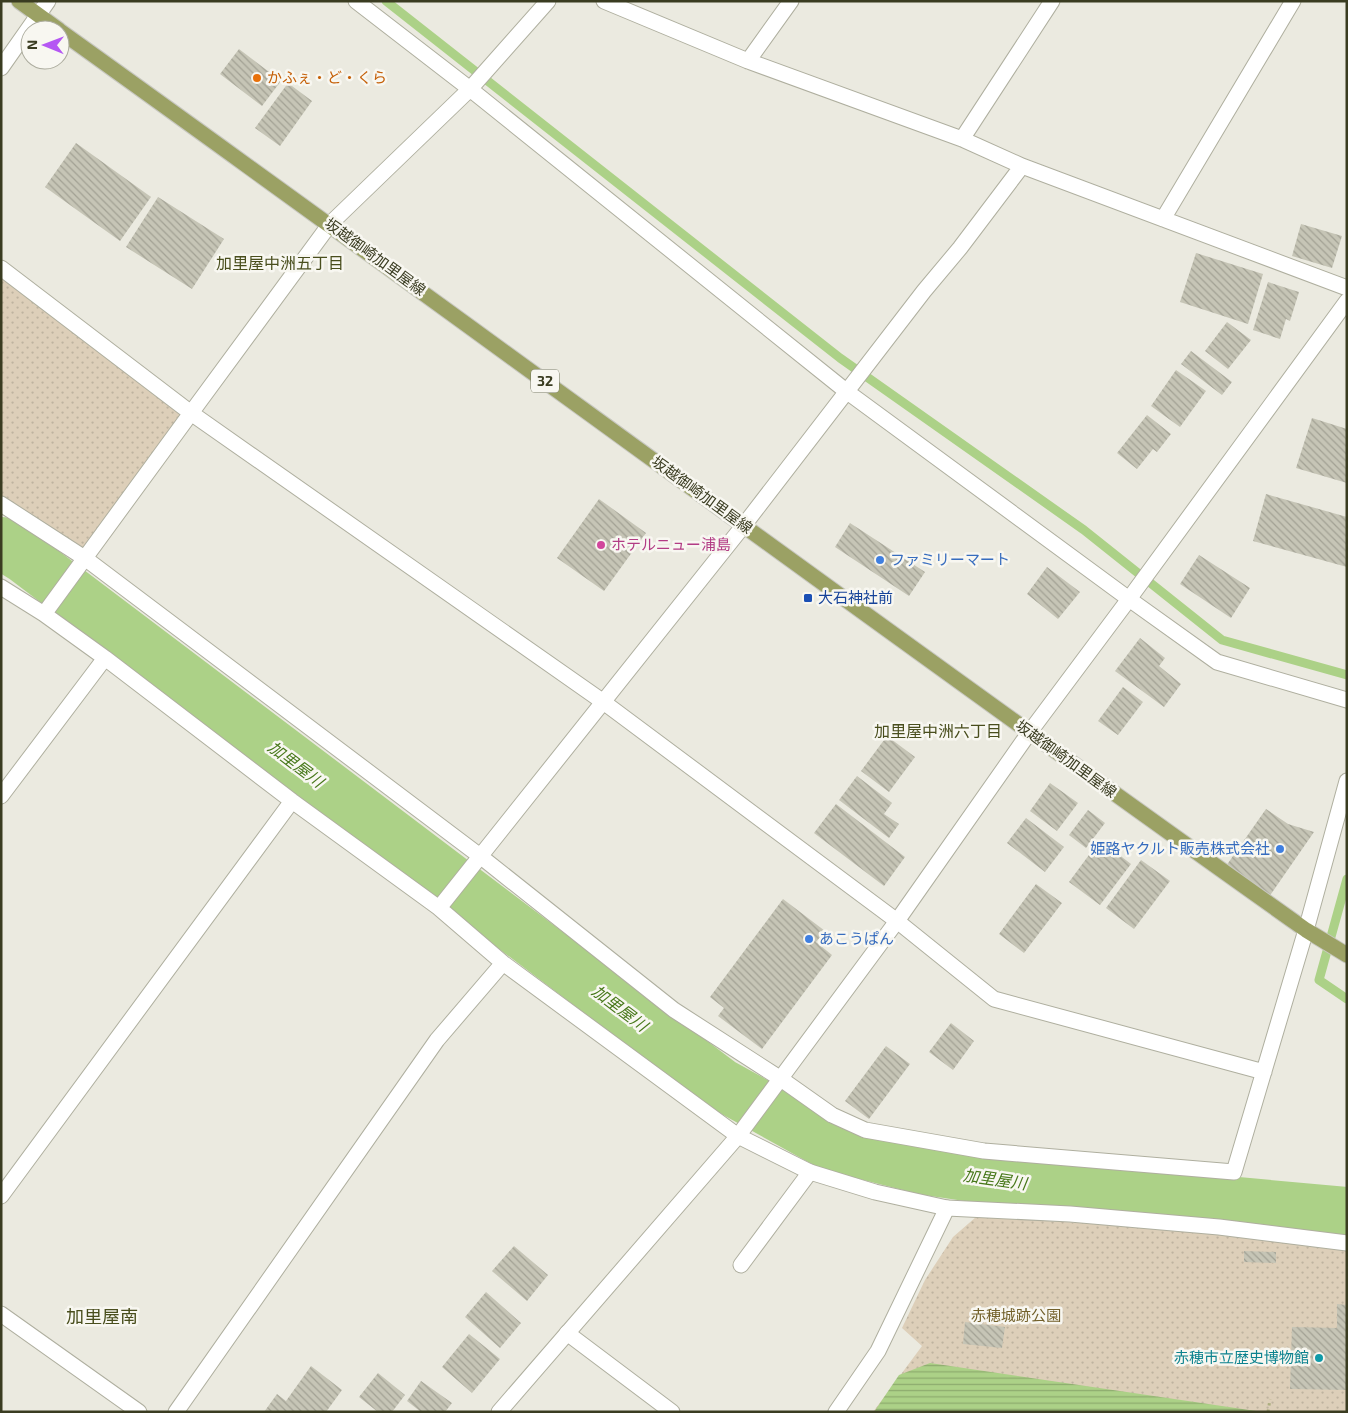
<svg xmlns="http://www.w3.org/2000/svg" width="1348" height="1413" font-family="'Exo 2','Noto Sans JP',sans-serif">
<defs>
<pattern id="park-dots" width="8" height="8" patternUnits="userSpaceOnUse" patternTransform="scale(1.25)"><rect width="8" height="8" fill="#ddcfb9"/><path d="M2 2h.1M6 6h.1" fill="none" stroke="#beb39f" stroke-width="1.8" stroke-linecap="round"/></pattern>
<pattern id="water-rules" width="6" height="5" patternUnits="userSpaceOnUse" patternTransform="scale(1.25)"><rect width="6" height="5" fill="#acd187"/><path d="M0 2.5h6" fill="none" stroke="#8dab6e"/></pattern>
<pattern id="building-back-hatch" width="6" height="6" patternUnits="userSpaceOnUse" patternTransform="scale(1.25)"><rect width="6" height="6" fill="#c6c5b6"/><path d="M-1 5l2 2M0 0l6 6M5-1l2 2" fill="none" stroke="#a2a194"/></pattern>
</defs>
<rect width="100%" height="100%" fill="#ebeae0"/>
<!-- park -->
<path fill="url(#park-dots)" d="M1,268L191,413L86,559L1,504Z
M976,1217L1347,1238V1412H873L922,1346L902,1328L925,1280L953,1237Z"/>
<!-- water -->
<path fill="url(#water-rules)" d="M930,1363L1256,1411L874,1412L899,1375Z"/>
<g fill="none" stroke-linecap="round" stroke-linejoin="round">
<!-- stream -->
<path stroke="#acd187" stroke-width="9" d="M386,1L840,358L1084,530L1222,640L1347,675
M1347,879L1319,980L1347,999"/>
<!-- river -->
<path stroke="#acd187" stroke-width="52" d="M1,543L25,558L721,1084L831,1145L926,1169L1027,1184L1347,1213"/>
</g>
<!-- building -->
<path fill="url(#building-back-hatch)" d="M239,49L281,81L262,106L220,74Z
M288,83L312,101L280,146L255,128Z
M76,143L151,197L120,241L45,187Z
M158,197L224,239L192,289L126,247Z
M1301,224L1342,236L1332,268L1292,256Z
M1196,253L1263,274L1248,324L1180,302Z
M1268,282L1299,292L1290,321L1286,319L1280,339L1253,330Z
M1227,322L1251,340L1228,369L1205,351Z
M1191,351L1232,382L1222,395L1181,364Z
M1176,370L1206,391L1180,427L1151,406Z
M1147,415L1171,434L1157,452L1153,449L1137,469L1117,453Z
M1312,418L1347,429V483L1296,468Z
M1266,494L1347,517V567L1253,541Z
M599,499L646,533L604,591L557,558Z
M850,523L925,572L909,596L835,547Z
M1199,555L1250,588L1231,618L1180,584Z
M1047,567L1080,592L1058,619L1027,594Z
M1140,638L1165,658L1159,666L1181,684L1164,707L1115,671Z
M1123,687L1143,702L1118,735L1098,721Z
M887,736L915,757L889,792L861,771Z
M857,776L892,803L884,814L899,824L889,838L839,800Z
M1050,783L1078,803L1057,831L1030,811Z
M836,804L905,857L884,886L814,833Z
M1266,809L1288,824L1314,832L1269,897L1226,866Z
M1088,810L1105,823L1086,848L1069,835Z
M1026,818L1064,847L1045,872L1007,843Z
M1100,840L1131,864L1100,905L1069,882Z
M1141,860L1170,881L1134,929L1106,908Z
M1036,884L1062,903L1024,953L999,934Z
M783,899L825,931L816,942L832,955L762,1049L718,1016L724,1008L710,997Z
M951,1023L974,1041L953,1070L929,1052Z
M886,1046L910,1064L869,1119L845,1101Z
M514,1246L548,1275L527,1301L492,1271Z
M1244,1251L1276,1252V1263L1244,1262Z
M486,1292L521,1323L500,1348L465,1317Z
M1337,1304L1347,1305V1390L1290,1389L1292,1327L1337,1328Z
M965,1322L1005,1327L1002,1348L963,1344Z
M469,1334L500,1359L472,1393L442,1367Z
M311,1366L342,1390L326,1412H264L277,1394L286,1401Z
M378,1373L405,1395L392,1412H378L359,1397Z
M421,1381L452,1403L445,1412H421L407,1401Z"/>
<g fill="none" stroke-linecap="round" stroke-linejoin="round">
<defs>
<path id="service" d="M947,1208L1070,1214L1219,1227L1347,1243
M741,1265L810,1172"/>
<path id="minor" d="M356,1L470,89L846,391L1129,599L1217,662L1347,700
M604,1L748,61L962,139L1022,166L1347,288
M748,61L791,1
M1,68L48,1
M962,139L1052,1
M1163,219L1293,1
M1,268L191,413L330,224L470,89L548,1
M1,504L86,559L480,856L674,1010L781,1079L832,1115L865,1130L984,1151L1234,1172L1306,930L1347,781
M1,587L44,614L105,658L292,801L439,908L503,963L738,1136L810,1172L875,1192L947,1208L878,1351L836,1412
M44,614L191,413L602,701L897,921L994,999L1264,1072
M1,796L105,658
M439,908L744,525L924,291L960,248L1022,166
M1,1196L292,801
M567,1333L672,1412
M176,1412L437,1040L503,963"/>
<path id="tertiary" d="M1,1314L139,1412
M499,1412L738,1136L897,921L1029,733L1129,599L1347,301"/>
<path id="primary" d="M19,1L59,30
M60,31C476,329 888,634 1306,930L1347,955"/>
</defs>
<!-- service casing -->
<use href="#service" stroke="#afaf9f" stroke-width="17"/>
<!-- minor casing -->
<use href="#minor" stroke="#afaf9f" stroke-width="17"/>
<!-- tertiary casing -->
<use href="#tertiary" stroke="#afaf9f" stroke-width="17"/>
<!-- primary casing -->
<use href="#primary" stroke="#c8c8c1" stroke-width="17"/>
<!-- path -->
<path stroke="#adaf80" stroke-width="3" stroke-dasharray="2.5 4" stroke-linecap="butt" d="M1268,1412L1270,1399"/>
<!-- service -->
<use href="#service" stroke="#fff" stroke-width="15"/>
<!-- minor -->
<use href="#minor" stroke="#fff" stroke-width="15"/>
<!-- tertiary -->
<use href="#tertiary" stroke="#fff" stroke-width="15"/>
<!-- primary -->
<use href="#primary" stroke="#9ba164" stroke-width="15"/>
</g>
<!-- markers -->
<circle fill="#e8710a" stroke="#f8f7f1" stroke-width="2" cx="257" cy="78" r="5"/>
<circle fill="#d1479c" stroke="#f8f7f1" stroke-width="2" cx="601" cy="545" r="5"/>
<g fill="#3f7fe0" stroke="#f8f7f1" stroke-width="2">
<circle cx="880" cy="560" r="5"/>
<circle cx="1280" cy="849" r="5"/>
<circle cx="809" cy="939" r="5"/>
</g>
<rect fill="#1a4fb4" stroke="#f8f7f1" stroke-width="2" x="803" y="593" width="10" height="10" rx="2.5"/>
<circle fill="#0f9aa8" stroke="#f8f7f1" stroke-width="2" cx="1319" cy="1358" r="5"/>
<g text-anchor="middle" stroke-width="5" stroke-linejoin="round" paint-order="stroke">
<!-- shield labels -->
<rect fill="#f8f7f1" stroke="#73745f" stroke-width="1" x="531" y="369.5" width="28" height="23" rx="4"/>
<g font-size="14" font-weight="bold" fill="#3a3c21">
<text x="545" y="386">32</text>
</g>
<!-- food labels -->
<g font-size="15" fill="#c56008" stroke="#f8f7f1" text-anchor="start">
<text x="267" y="83">かふぇ・ど・くら</text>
</g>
<!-- street labels -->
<g font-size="15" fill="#3a3c21" stroke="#f8f7f1">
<text transform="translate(375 257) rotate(36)" y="5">坂越御崎加里屋線</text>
<text transform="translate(702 495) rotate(36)" y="5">坂越御崎加里屋線</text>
<text transform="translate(1066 759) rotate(36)" y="5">坂越御崎加里屋線</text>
</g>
<!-- hotel labels -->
<g font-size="15" fill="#b23c85" stroke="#f8f7f1" text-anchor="start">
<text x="611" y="550">ホテルニュー浦島</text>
</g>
<!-- shop labels -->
<g font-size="15" fill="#366cbe" stroke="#f8f7f1" text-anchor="start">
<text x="890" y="565">ファミリーマート</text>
<text x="1270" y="854" text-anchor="end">姫路ヤクルト販売株式会社</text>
<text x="819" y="944">あこうぱん</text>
</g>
<!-- transit labels -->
<g font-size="15" fill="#164399" stroke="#f8f7f1" text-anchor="start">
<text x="818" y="603">大石神社前</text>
</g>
<!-- park labels -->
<g font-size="15" fill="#73612b" stroke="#f8f7f1">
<text x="1016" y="1321">赤穂城跡公園</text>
</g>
<!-- culture labels -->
<g font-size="15" fill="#0d838f" stroke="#f8f7f1" text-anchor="end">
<text x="1309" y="1363">赤穂市立歴史博物館</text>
</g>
<!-- neighbourhood labels -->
<g font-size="16" fill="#494e1d" stroke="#f8f7f1">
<text x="280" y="269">加里屋中洲五丁目</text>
<text x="938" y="737">加里屋中洲六丁目</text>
</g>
<!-- water labels -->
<g font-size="16" font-style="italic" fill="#47781a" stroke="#f8f7f1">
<text transform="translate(296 764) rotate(37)" y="6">加里屋川</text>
<text transform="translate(620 1008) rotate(37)" y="6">加里屋川</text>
<text transform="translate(995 1179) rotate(8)" y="6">加里屋川</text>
</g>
<!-- quarter labels -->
<g font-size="18" fill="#494e1d" stroke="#f8f7f1">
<text x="102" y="1323">加里屋南</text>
</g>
</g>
<!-- border -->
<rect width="1348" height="1413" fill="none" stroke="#3a3c21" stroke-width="5"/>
<!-- north arrow -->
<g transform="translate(45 45) rotate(271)"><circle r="24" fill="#f8f7f1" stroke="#acac9e"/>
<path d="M0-4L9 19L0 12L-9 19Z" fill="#b557f3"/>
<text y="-8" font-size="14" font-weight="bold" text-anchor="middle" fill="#3a3c21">N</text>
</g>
</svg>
